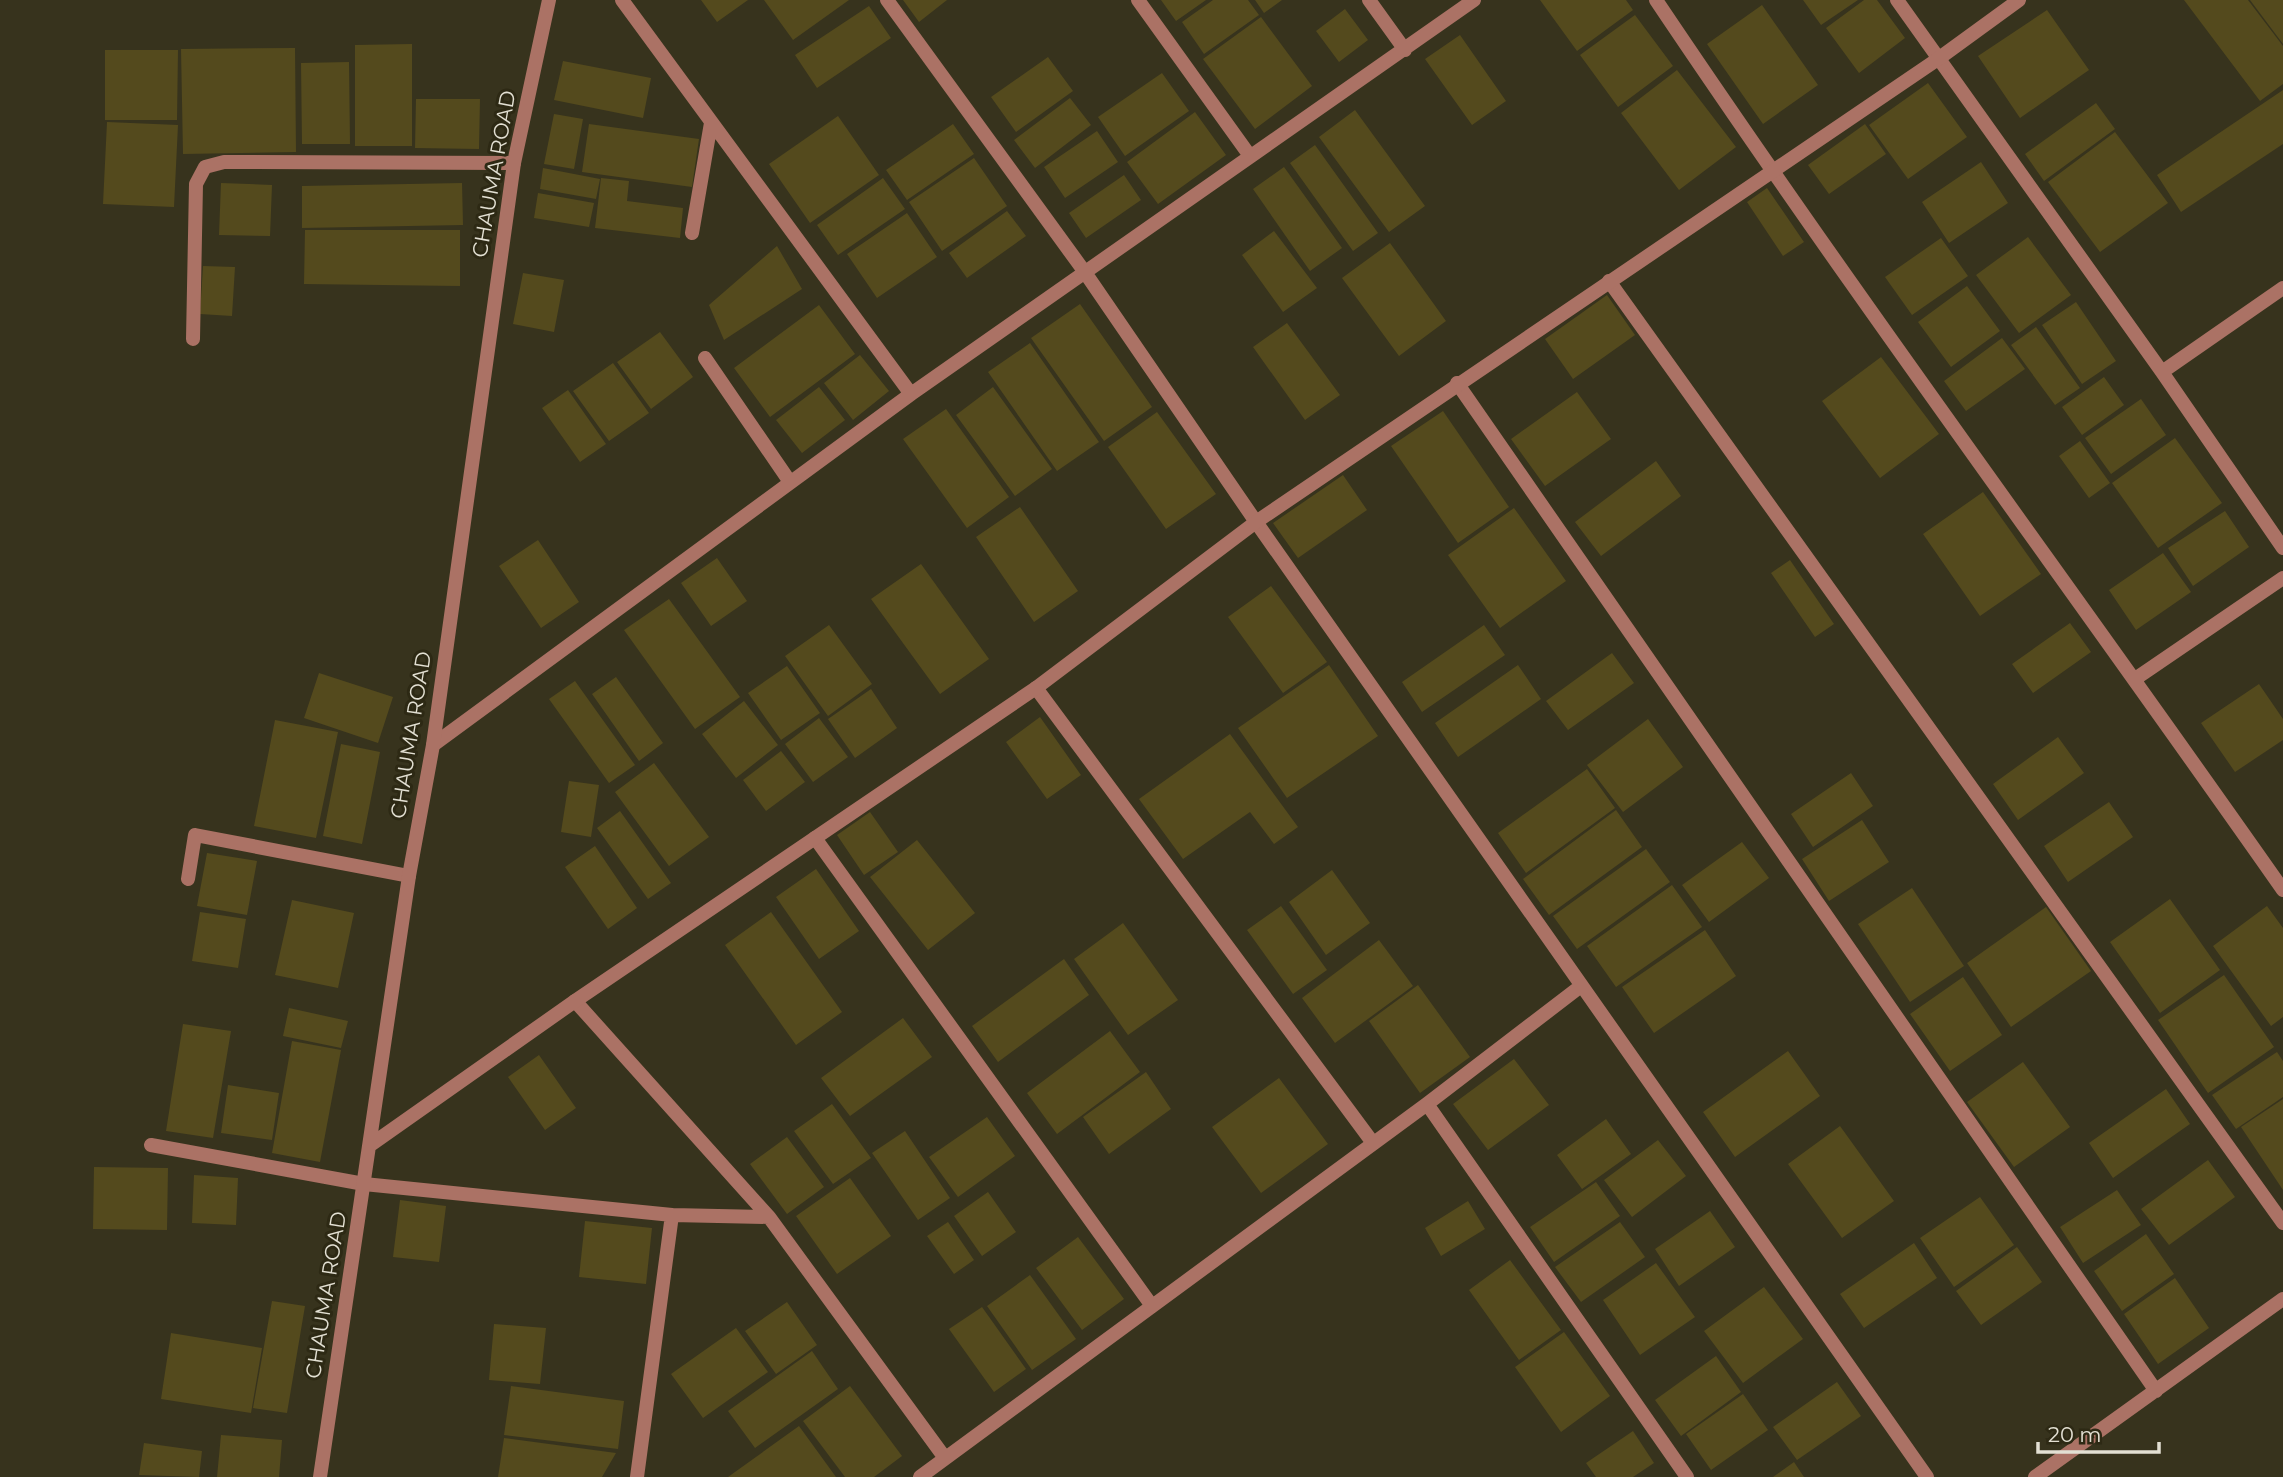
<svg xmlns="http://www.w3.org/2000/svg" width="2283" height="1477" font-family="Montserrat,sans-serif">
<rect width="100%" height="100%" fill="#37331d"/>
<!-- building -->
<path fill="#544a1d" d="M701,0H748L717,22Z
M764,0H849L793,40Z
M903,0H947L919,22Z
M1161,0H1206L1176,21Z
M1213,0H1248L1259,15L1204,54L1182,22Z
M1255,0H1282L1264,13Z
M1540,0H1626L1633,10L1577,51Z
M1803,0H1858L1821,25Z
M1864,0H1877L1905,38L1859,73L1826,28Z
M2184,0H2248L2283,46V84L2260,101Z
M2250,0H2283V44Z
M1762,5L1818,85L1763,124L1707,44Z
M869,6L891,38L817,88L795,55Z
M1345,9L1368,40L1339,62L1316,31Z
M2047,10L2089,70L2020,118L1978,56Z
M1635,15L1673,66L1618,107L1580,55Z
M1261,17L1312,86L1255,129L1203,59Z
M1460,35L1506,101L1472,125L1425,59Z
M412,44V146H355V45Z
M295,48L296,152L183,154L181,49Z
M105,50H178L177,120H105Z
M1048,57L1073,91L1016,132L991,97Z
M563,61L651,78L643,118L554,100Z
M349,62L350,144H302L301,63Z
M1677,70L1736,147L1679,190L1621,113Z
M1162,73L1189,111L1125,156L1098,117Z
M1928,83L1967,137L1908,179L1869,125Z
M2283,90V144L2181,212L2157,175Z
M1070,98L1091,125L1035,168L1014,140Z
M416,99H480L479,149L415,148Z
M2096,103L2115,129L2044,181L2025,154Z
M1355,110L1425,206L1389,232L1319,137Z
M1195,112L1226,155L1158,204L1127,162Z
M554,114L583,119L574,169L544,164Z
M838,116L879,175L810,223L769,164Z
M107,122L178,125L174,207L103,204Z
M589,124L699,139L692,187L582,172Z
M953,124L974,154L907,200L886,170Z
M1865,124L1886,154L1829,194L1808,165Z
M1097,131L1118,162L1065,198L1044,167Z
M2115,132L2168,203L2100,252L2048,182Z
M1315,145L1378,233L1353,251L1290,163Z
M974,158L1007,206L942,251L909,202Z
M1981,162L2008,203L1949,243L1922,202Z
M1284,167L1342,248L1310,271L1253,189Z
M543,168L600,179L596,199L540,189Z
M1124,175L1141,200L1086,238L1069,213Z
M601,178L629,181L627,201L683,208L680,238L595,228Z
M883,178L905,209L838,255L817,225Z
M221,183L272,185L270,236L219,235Z
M462,183L463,225L302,228V186Z
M1767,188L1804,242L1783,256L1747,202Z
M538,193L594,203L589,227L534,218Z
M1007,211L1026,236L967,278L949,253Z
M907,213L937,257L877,298L847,254Z
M305,230H460V286L304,284Z
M1274,231L1317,288L1283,312L1242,255Z
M2028,237L2071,295L2019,333L1976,275Z
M1941,238L1968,276L1912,315L1885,277Z
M1390,243L1446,321L1399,356L1342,278Z
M777,246L802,289L724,340L709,305Z
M203,266L235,267L232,316L200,314Z
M523,273L564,280L554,332L513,324Z
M1967,286L2000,331L1951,367L1918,322Z
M1607,295L1635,335L1573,379L1545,339Z
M2076,302L2116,361L2082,384L2042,325Z
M1080,304L1152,407L1104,441L1031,338Z
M819,305L855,354L770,417L734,368Z
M1287,323L1340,395L1305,420L1253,347Z
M2036,327L2080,388L2055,405L2011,345Z
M660,332L693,377L651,409L617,362Z
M2002,338L2025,369L1966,411L1944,381Z
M1030,343L1099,442L1057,471L988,372Z
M860,355L889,391L853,420L824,383Z
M1881,357L1939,434L1880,478L1822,401Z
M613,363L649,413L609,441L573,391Z
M2104,377L2124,405L2082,435L2062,407Z
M819,387L845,420L802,453L776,420Z
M993,387L1052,469L1015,496L956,415Z
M568,390L606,444L580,462L542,408Z
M1577,392L1611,439L1545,486L1511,439Z
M2141,399L2166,435L2111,474L2085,438Z
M946,409L1009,497L967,528L903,439Z
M1443,411L1509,507L1458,543L1391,446Z
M1157,412L1216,494L1166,529L1108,447Z
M2175,438L2222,503L2158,548L2112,483Z
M2080,441L2110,483L2089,498L2059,456Z
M1656,461L1681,496L1601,556L1575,522Z
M1343,475L1367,510L1298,558L1273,523Z
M1983,492L2041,574L1980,616L1923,534Z
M1020,507L1078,591L1034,622L976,537Z
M1514,508L1566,581L1500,628L1448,555Z
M2225,511L2249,547L2193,586L2168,548Z
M538,540L579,602L541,628L499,566Z
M2163,553L2191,592L2136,630L2109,590Z
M717,558L747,601L711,626L681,583Z
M1790,560L1834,624L1815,637L1771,573Z
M921,564L989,659L940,694L871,599Z
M1271,586L1327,662L1283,693L1228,617Z
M669,599L740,697L695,729L624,630Z
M2070,623L2091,652L2033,693L2012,664Z
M829,625L872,684L828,716L785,656Z
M1484,625L1505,655L1422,712L1402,682Z
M1612,653L1634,683L1568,730L1546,701Z
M1329,665L1378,736L1287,798L1238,728Z
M1518,665L1541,699L1458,757L1435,723Z
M787,666L820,713L781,740L748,693Z
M319,673L393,697L378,743L304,718Z
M616,677L663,743L639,761L592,694Z
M575,681L635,765L609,783L549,699Z
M2259,684L2283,719V740L2235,772L2201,723Z
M871,689L897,728L855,758L828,719Z
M744,701L778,745L736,778L702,734Z
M1040,717L1081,775L1047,799L1006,742Z
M819,718L848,757L813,782L785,744Z
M1648,719L1683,767L1623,812L1587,765Z
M275,720L338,732L316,838L254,826Z
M1230,734L1298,827L1274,844L1250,812L1183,859L1139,799Z
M2058,737L2084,773L2018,820L1993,784Z
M341,744L380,752L362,844L323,836Z
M781,751L805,782L766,811L743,780Z
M654,763L709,837L669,866L615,792Z
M1587,769L1615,808L1526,873L1498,833Z
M1851,773L1873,806L1813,847L1791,814Z
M569,781L599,785L591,837L561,832Z
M2109,802L2133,837L2068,882L2044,846Z
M1616,810L1642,847L1549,915L1523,879Z
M620,811L671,883L648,899L597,828Z
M870,812L898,852L864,875L837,835Z
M1862,820L1889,862L1829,901L1802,859Z
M917,840L975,913L928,950L870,877Z
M1742,842L1769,878L1709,922L1682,885Z
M595,846L637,908L608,929L565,867Z
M1646,849L1670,882L1577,949L1553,916Z
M207,853L257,861L247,915L197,906Z
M816,869L859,931L819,959L776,897Z
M1332,870L1370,923L1326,955L1289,902Z
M1672,885L1702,927L1616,987L1587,946Z
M1912,888L1964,966L1910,1002L1858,924Z
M2170,899L2220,970L2160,1013L2110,942Z
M292,900L354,913L338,988L275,975Z
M1281,906L1327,970L1293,994L1247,930Z
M2267,906L2283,928V1017L2271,1026L2213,946Z
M2046,907L2091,971L2011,1027L1967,963Z
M200,912L246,919L238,968L192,961Z
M771,912L842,1012L796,1045L725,945Z
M1123,923L1178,1000L1128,1035L1074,959Z
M1705,930L1736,976L1654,1033L1622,987Z
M1379,940L1413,986L1335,1043L1302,998Z
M1064,959L1089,995L998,1062L972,1026Z
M2224,975L2274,1047L2208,1093L2158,1020Z
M1963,977L2002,1035L1950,1071L1910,1014Z
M1418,985L1470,1057L1420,1093L1369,1021Z
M289,1008L348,1021L341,1048L283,1036Z
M903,1018L932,1057L850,1116L821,1078Z
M183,1024L231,1031L213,1138L166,1131Z
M1110,1031L1140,1072L1057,1134L1027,1093Z
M292,1041L341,1050L320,1162L272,1153Z
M1788,1051L1820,1096L1735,1157L1703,1112Z
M2277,1052L2283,1061V1097L2236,1129L2212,1095Z
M539,1055L576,1108L545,1130L508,1077Z
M1514,1059L1549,1105L1488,1150L1453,1104Z
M2023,1062L2070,1127L2014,1167L1967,1102Z
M1146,1072L1171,1109L1109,1154L1083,1117Z
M1279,1078L1328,1144L1261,1193L1212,1127Z
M228,1085L279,1093L272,1140L221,1133Z
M2166,1089L2190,1124L2113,1178L2089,1143Z
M2283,1099V1190L2241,1127Z
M832,1104L871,1158L833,1184L794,1131Z
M987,1117L1015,1156L958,1197L929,1157Z
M1606,1119L1631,1154L1582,1189L1557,1155Z
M1840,1126L1894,1201L1842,1238L1788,1164Z
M905,1131L950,1198L918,1220L872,1153Z
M787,1137L824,1187L787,1214L750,1164Z
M1658,1140L1686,1176L1632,1217L1604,1180Z
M2208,1160L2235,1197L2169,1245L2141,1209Z
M94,1167L168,1168L167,1230L93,1229Z
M194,1175L238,1178L236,1225L192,1223Z
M850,1178L891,1236L837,1274L796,1216Z
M1596,1182L1620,1216L1554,1262L1530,1227Z
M2117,1190L2141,1225L2083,1263L2060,1227Z
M988,1192L1016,1232L982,1256L954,1216Z
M1980,1197L2014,1245L1954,1287L1920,1238Z
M400,1200L446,1206L439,1262L393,1257Z
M1468,1201L1485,1229L1441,1256L1425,1228Z
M1710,1211L1735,1247L1679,1286L1655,1249Z
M585,1221L652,1228L646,1284L579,1277Z
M948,1222L974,1260L954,1274L927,1236Z
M1620,1222L1645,1257L1581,1302L1555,1267Z
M2146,1234L2174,1274L2122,1311L2094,1271Z
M1078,1237L1124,1299L1082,1330L1036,1268Z
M1914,1243L1937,1278L1864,1328L1840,1294Z
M2017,1247L2042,1282L1981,1325L1956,1291Z
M1510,1260L1561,1330L1519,1360L1469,1290Z
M1656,1263L1695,1317L1640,1355L1603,1300Z
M1030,1275L1076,1339L1032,1370L987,1306Z
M2175,1278L2209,1328L2158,1364L2124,1314Z
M1764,1287L1803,1339L1743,1383L1704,1331Z
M272,1301L305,1306L287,1413L253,1408Z
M787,1302L817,1345L776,1374L745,1331Z
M982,1307L1026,1369L994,1392L949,1329Z
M494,1324L546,1328L540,1384L489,1380Z
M736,1328L768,1372L703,1418L671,1374Z
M1564,1332L1610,1396L1561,1432L1515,1367Z
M171,1333L262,1348L251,1413L161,1399Z
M812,1351L838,1389L755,1448L728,1411Z
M1716,1356L1741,1392L1681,1436L1655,1400Z
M1837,1382L1861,1416L1797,1460L1773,1427Z
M511,1386L624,1401L618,1449L504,1435Z
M850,1386L902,1456L874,1477H845L803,1421Z
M1743,1394L1768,1430L1711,1470L1686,1434Z
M799,1426L836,1477H728Z
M1633,1431L1654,1463L1633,1477H1596L1586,1463Z
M221,1435L282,1440L279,1477H217Z
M504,1438L616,1453L602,1477H498Z
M144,1443L202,1451L199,1477L139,1475Z
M1794,1462L1804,1477H1773Z"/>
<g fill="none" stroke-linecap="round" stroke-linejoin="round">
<!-- minor -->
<path stroke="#ab7265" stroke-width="14" d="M622,0L911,394
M887,0L1084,271L1256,522L1927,1477
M1138,0L1250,156
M1369,0L1405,50
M1656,0C1858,301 2075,593 2283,890
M1897,0L2162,372L2283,548
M692,233L711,123
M1609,281L2283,1223
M193,339L196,184L205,167L224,162L514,163
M705,358L790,482
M2162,372L2283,288
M1457,383L2156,1391
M2135,679L2283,578
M1036,688L1373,1143
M433,745L911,394L1474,0
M815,838L1152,1306
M188,879L195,835L409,876
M575,1001L769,1217
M1427,1104L1687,1477
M151,1145L364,1184L672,1215L769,1217L945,1458
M637,1477L672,1215
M920,1477L1427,1104L1581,986
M2035,1477L2283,1299"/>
<!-- tertiary -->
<path stroke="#ab7265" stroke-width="14" d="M369,1146L575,1001L1036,688L1256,522L1938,59L2019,0
M320,1477L409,876L433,745L514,163L549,0"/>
</g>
<g text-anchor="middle" stroke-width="6" stroke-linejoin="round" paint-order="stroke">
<!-- street labels -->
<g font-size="21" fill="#e3e0d3" stroke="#2d2914">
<text transform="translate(494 174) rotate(-80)" y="7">CHAUMA ROAD</text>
<text transform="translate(411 735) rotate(-81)" y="7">CHAUMA ROAD</text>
<text transform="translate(326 1295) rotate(-81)" y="7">CHAUMA ROAD</text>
</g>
</g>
<!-- scale -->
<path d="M2038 1442v10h121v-10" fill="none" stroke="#e3e0d3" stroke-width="3.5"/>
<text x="2048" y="1442" font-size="21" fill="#e3e0d3" stroke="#2d2914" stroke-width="5" paint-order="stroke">20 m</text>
</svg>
